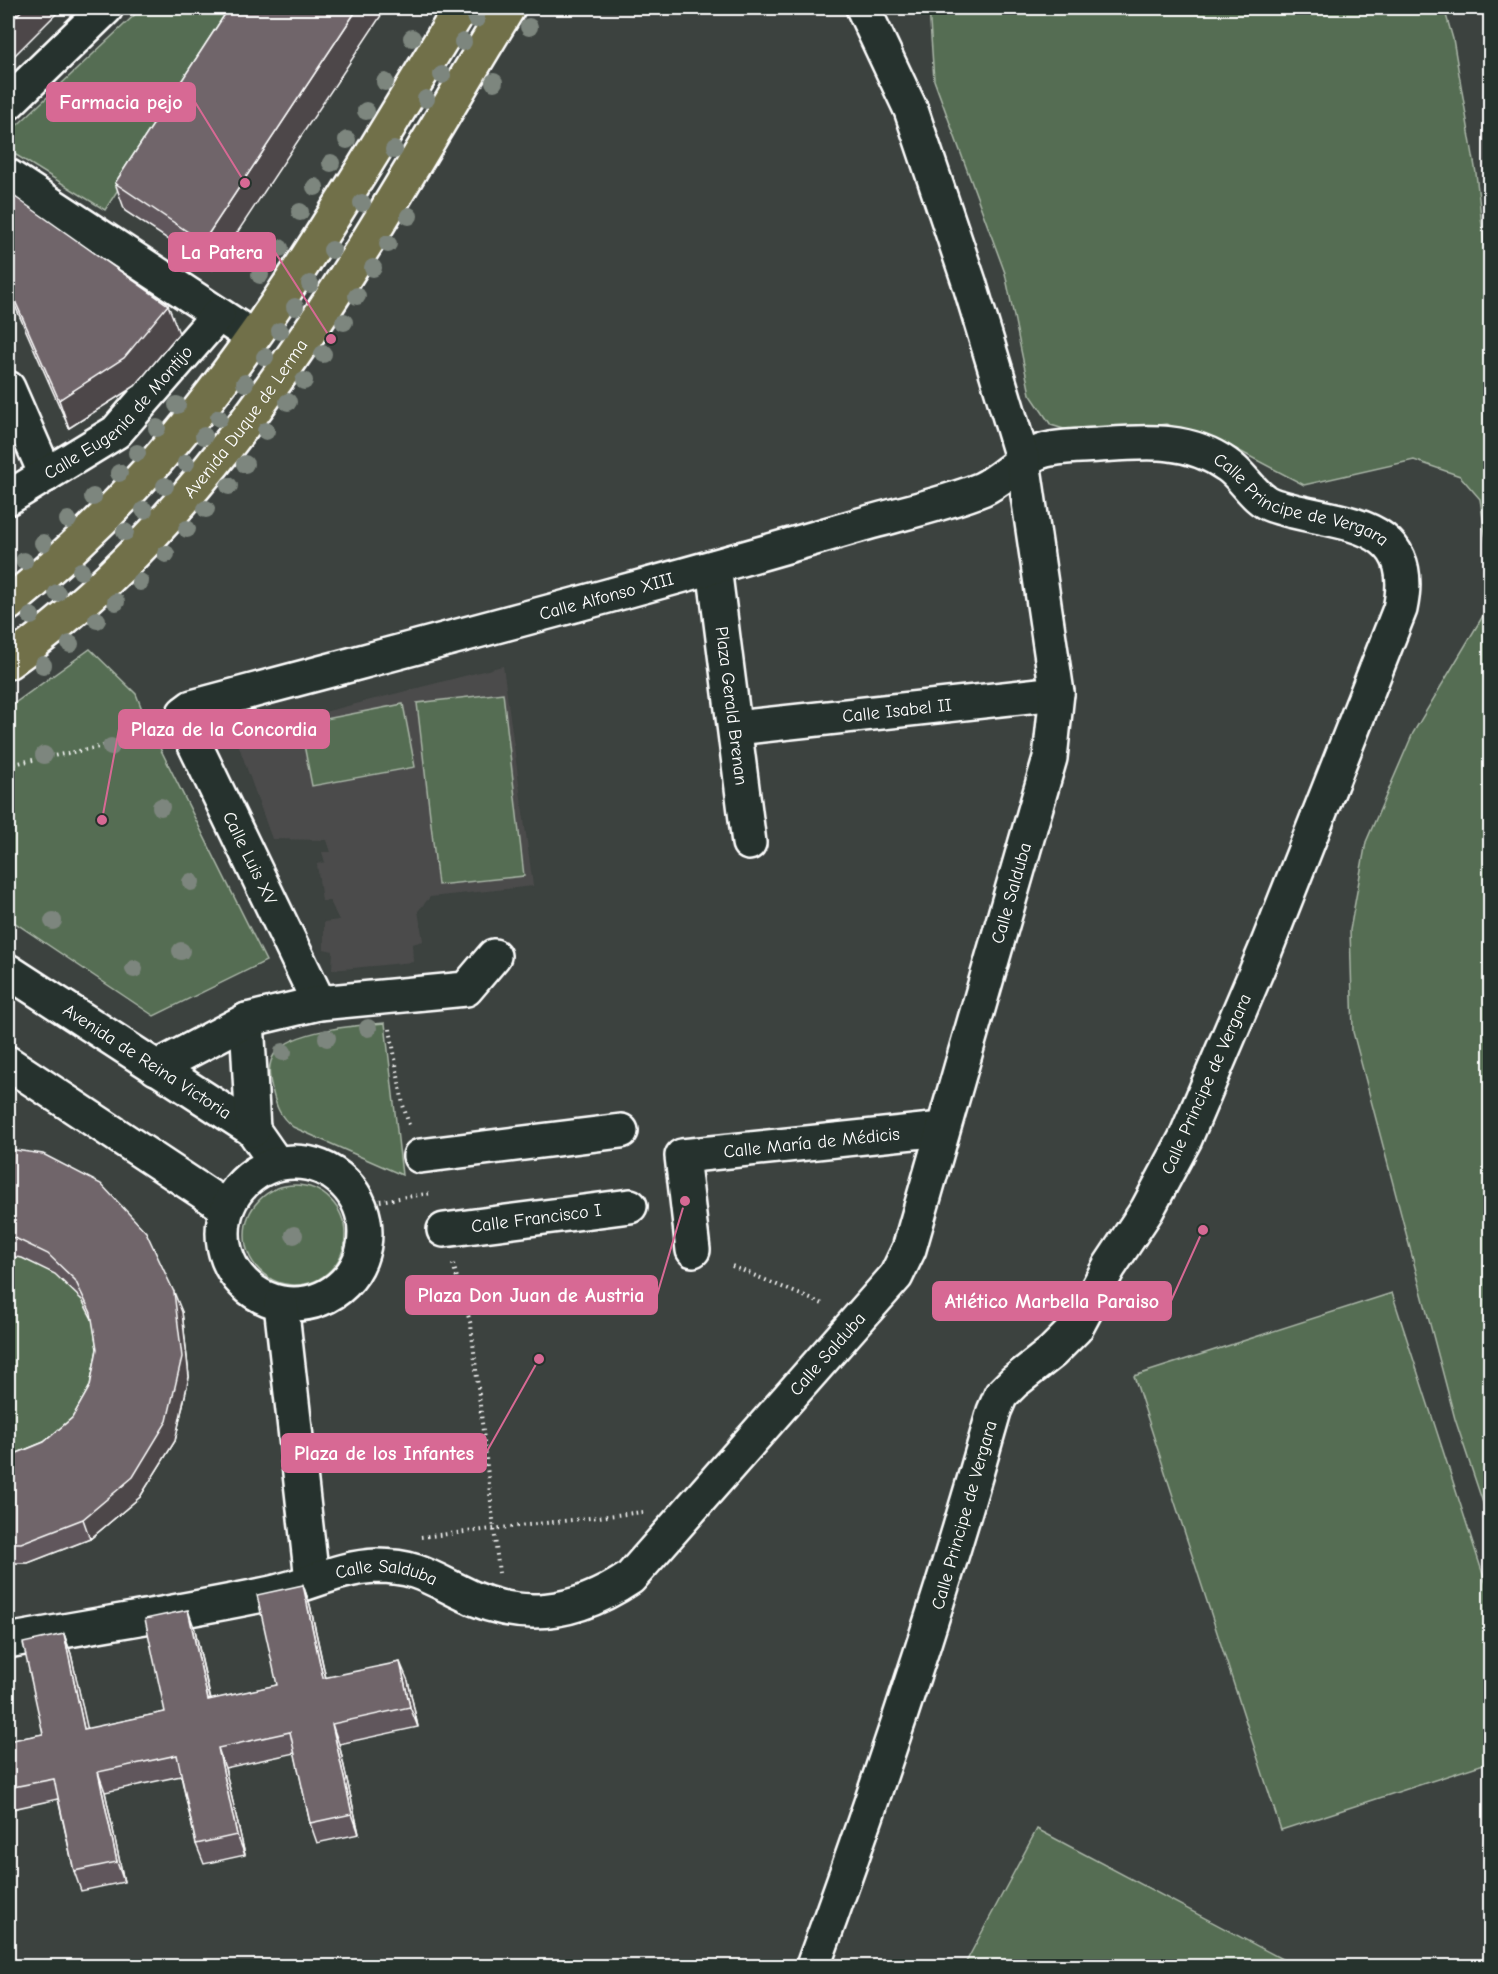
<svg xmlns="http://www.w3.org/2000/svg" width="1498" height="1974" font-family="'Comic Neue',sans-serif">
<rect width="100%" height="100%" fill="#3c423f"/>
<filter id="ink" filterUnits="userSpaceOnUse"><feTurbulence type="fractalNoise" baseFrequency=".0167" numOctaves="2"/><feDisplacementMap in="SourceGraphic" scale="12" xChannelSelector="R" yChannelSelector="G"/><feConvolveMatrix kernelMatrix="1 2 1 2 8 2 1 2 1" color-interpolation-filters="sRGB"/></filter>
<g filter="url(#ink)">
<!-- built -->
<path fill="#4c4c4c" d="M503,666L533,886L430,897L418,911L423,941L412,944L413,962L332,970L333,951L324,949V922L339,920L330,901H322L317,864L325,862L322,852H331L327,840L272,839L235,735Z"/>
<!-- green -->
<path fill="#556d52" stroke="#aab6a8" stroke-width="1.5" d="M142,8H234L105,210L8,150V134Z
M929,8H1444L1453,39L1476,173L1490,295V565L1480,499L1460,476L1414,460L1304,485L1234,448L1166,424L1083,435L1051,425L1030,394L1005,273L934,80Z
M1490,604V1524L1455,1419L1353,1032L1350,930L1366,842L1413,733Z
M90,649L136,694L147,722L266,961L154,1016L8,918V708Z
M503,693L524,876L438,885L417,703Z
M403,704L415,767L312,786L300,724Z
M385,1023L402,1175L293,1127C279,1116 276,1106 272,1089C269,1076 267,1065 275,1053C292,1030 358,1025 385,1023Z
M8,1168L154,1252L182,1312L189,1377L175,1441L140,1497L90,1539L28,1563H8Z
M245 1235a50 50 0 1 1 100 0a50 50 0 1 1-100 0Z
M1392,1293L1490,1596V1762L1281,1830L1134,1376Z
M1037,1829L1295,1966H964Z"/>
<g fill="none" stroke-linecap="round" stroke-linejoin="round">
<defs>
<g id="minor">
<path d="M8,103L106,8"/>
<path d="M8,176L253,337"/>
<path d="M8,388L46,475"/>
<path id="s1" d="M8,498L116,432L218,315"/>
<path id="s2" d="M714,567L749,843"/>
<path id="s3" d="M736,728L1057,693"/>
<path id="s4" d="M8,971L253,1130L276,1163"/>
<path id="s5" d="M319,1003L183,720L184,713L192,707C412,648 634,591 853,527C893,515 943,505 982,489C1006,478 1024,453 1051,449C1066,446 1083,446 1098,445C1144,442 1188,437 1227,465C1243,475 1254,499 1272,505C1333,526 1420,515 1400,609L1265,951L1185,1139L1147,1210L1109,1267L1076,1328L1052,1352L1014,1382L1001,1395L994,1411C941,1599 880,1783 813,1966"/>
<path d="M247,1020L253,1130"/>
<path d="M8,1063L227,1208"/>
<path d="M156,1068L247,1020L319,1003L466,989L494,956"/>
<path d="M420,1156L621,1131"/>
<circle cx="294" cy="1233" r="71"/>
<path id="s6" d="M444,1230L630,1206"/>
<path id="s7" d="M693,1250L682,1156L942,1129"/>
<path d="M281,1304L312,1580"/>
<path id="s8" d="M8,1641C94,1625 181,1612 267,1594C304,1587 339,1567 377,1566C413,1566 428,1576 458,1591C518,1623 575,1615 630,1578L896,1276L909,1249L1050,758L1057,693L1023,461L969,282L911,110L863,8"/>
</g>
<g id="major">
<path d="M8,604C57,564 103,521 146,473C271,334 363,166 461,8"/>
<path id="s9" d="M8,662C231,505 368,236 508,8"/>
</g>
</defs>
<!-- minor casing -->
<use href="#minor" stroke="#fff" stroke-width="38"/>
<!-- major casing -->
<use href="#major" stroke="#fff" stroke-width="38"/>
<!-- path -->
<path stroke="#fff" stroke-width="4" stroke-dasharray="1.5 4.5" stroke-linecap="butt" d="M8,765L154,736
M390,1029L403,1105L409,1125
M380,1201L432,1193
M453,1264L471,1325L499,1573
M732,1266L825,1305
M421,1537L643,1512"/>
<!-- minor -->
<use href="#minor" stroke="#26332d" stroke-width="33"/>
<!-- major -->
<use href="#major" stroke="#71704a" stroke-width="33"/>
</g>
<!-- trees -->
<g fill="#7d867e">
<circle cx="476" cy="19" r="9"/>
<circle cx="529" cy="27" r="9"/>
<circle cx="412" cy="38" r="9"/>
<circle cx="463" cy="42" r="9"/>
<circle cx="442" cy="75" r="9"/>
<circle cx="385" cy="82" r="9"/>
<circle cx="494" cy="82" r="9"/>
<circle cx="426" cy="99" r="9"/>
<circle cx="366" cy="111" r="9"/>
<circle cx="347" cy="140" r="9"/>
<circle cx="394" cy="150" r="9"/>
<circle cx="331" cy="163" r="9"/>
<circle cx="315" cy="187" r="9"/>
<circle cx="362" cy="203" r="9"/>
<circle cx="300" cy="212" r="9"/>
<circle cx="409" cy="216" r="9"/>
<circle cx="388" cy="244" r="9"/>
<circle cx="280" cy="248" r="9"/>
<circle cx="332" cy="250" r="9"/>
<circle cx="373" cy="268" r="9"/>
<circle cx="260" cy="275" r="9"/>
<circle cx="310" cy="284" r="9"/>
<circle cx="357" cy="296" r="9"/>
<circle cx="295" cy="307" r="9"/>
<circle cx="344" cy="322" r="9"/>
<circle cx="280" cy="331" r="9"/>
<circle cx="323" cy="354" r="9"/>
<circle cx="265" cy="357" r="9"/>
<circle cx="304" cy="381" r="9"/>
<circle cx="245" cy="383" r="9"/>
<circle cx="288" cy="402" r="9"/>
<circle cx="177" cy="405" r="9"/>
<circle cx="219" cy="418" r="9"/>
<circle cx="157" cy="428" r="9"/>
<circle cx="266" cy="431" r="9"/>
<circle cx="204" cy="436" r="9"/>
<circle cx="137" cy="453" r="9"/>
<circle cx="186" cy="463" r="9"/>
<circle cx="245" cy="464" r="9"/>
<circle cx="119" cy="473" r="9"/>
<circle cx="165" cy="486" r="9"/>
<circle cx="229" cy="486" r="9"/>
<circle cx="93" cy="497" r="9"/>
<circle cx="206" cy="509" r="9"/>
<circle cx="144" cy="510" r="9"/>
<circle cx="68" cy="520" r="9"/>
<circle cx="187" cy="529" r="9"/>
<circle cx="125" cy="532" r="9"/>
<circle cx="43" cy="543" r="9"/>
<circle cx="166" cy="554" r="9"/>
<circle cx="24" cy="561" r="9"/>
<circle cx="81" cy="571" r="9"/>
<circle cx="140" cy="582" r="9"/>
<circle cx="57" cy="593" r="9"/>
<circle cx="116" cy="602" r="9"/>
<circle cx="31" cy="616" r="9"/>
<circle cx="97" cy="620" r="9"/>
<circle cx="70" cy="644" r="9"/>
<circle cx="43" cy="665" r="9"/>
<circle cx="111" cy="747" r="9"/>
<circle cx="44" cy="755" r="9"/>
<circle cx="161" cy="807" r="9"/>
<circle cx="191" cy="882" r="9"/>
<circle cx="53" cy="921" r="9"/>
<circle cx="181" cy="951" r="9"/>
<circle cx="134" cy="969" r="9"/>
<circle cx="368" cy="1028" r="9"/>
<circle cx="327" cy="1038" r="9"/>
<circle cx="283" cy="1052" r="9"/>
<circle cx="294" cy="1235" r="9"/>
</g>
<!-- wall -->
<path fill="#60575b" stroke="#fff" stroke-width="1.5" d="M229,8L213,269L125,211L115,183Z
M8,192L179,333L135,386L69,428L8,290Z
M8,1149L182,1312L189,1377L175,1441L140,1497L90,1539L28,1563H8V1457L10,1456L44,1442L72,1418L90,1386L97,1349L93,1321L82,1300L55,1274L22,1258L8,1256Z
M303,1585L310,1605L326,1678L408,1681L418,1727L339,1744L359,1834L317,1843L310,1823L295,1753L225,1768L245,1855L204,1864L196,1844L181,1776L105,1792L124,1882L81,1891L74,1871L58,1799L8,1810V1741L43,1734L64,1634L71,1654L87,1729L165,1712L195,1630L211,1700L277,1685Z"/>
<!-- shaded-wall -->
<path fill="#4e474a" stroke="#fff" stroke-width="1.5" d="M24,8H62L8,62V24Z
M358,8H386L213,269L203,242Z
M168,305L179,333L135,386L69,428L59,400Z
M174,1292L182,1312L189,1377L175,1441L140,1497L90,1539L83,1519Z
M303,1585L310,1605L330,1698L323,1678Z
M188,1610L195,1630L215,1720L208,1700Z
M64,1634L71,1654L92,1749L84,1729Z
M400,1662L408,1681L418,1727L410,1707Z
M332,1724L339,1744L359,1834L352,1814Z
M218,1748L225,1768L245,1855L237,1835Z
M98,1772L105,1792L124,1882L117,1862Z"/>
<!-- building -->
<path fill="#70656a" stroke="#fff" stroke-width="1.5" d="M8,8H24L8,24Z
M229,8H358L203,242L115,183Z
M8,192L168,305L124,358L59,400L8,285Z
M8,1149L43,1154L101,1184L146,1232L174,1292L182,1357L167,1421L133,1477L83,1519L21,1543H8V1457L10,1456L44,1442L72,1418L90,1386L97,1349L91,1313L75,1280L48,1254L15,1238L8,1237Z
M303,1585L323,1678L400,1662L410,1707L332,1724L352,1814L310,1823L290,1732L218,1748L237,1835L196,1844L177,1755L98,1772L117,1862L74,1871L54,1779L8,1788V1741L43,1734L23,1643L64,1634L84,1729L165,1712L145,1619L188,1610L208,1700L277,1685L257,1595Z"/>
</g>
<g text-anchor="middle" stroke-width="4.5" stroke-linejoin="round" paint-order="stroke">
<!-- street labels -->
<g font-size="18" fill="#fff" stroke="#26332d">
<text dy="6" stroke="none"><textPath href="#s1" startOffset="141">Calle Eugenia de Montijo</textPath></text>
<text dy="6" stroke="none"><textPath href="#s9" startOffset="342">Avenida Duque de Lerma</textPath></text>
<text dy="6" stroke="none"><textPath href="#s5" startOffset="1496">Calle Principe de Vergara</textPath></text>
<text dy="6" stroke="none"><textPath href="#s5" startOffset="760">Calle Alfonso XIII</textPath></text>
<text dy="6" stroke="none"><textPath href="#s2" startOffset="140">Plaza Gerald Brenan</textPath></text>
<text dy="6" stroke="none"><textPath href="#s3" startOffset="162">Calle Isabel II</textPath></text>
<text transform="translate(250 858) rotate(64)" y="6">Calle Luis XV</text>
<text dy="6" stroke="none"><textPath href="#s8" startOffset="1448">Calle Salduba</textPath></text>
<text dy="6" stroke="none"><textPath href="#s4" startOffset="166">Avenida de Reina Victoria</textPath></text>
<text transform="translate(1206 1084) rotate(-66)" y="6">Calle Principe de Vergara</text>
<text dy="6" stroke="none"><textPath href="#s7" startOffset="225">Calle María de Médicis</textPath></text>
<text dy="6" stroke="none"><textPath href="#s6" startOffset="93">Calle Francisco I</textPath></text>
<text dy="6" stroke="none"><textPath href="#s8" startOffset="944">Calle Salduba</textPath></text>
<text transform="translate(964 1515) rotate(-74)" y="6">Calle Principe de Vergara</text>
<text dy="6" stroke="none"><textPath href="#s8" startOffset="387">Calle Salduba</textPath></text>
</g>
</g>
<!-- callouts -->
<path fill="none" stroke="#d76994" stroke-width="2" d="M245 183L195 102M331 339L275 252M102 820L119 729M685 1201L657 1295M1203 1230L1171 1301M539 1359L486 1453"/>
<g fill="#d76994" stroke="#26332d" stroke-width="2">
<circle cx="245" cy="183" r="6"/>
<circle cx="331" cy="339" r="6"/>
<circle cx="102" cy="820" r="6"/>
<circle cx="685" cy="1201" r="6"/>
<circle cx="1203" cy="1230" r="6"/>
<circle cx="539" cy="1359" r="6"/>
</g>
<g fill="#d76994" stroke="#d76994" stroke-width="2">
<rect x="47" y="83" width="148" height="38" rx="6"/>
<rect x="169" y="233" width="106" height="38" rx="6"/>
<rect x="119" y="710" width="210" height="38" rx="6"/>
<rect x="406" y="1276" width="251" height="38" rx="6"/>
<rect x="933" y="1282" width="238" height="38" rx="6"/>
<rect x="282" y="1434" width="204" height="38" rx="6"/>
</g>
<g font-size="20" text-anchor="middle" font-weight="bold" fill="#fff">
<text x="121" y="109">Farmacia pejo</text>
<text x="222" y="259">La Patera</text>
<text x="224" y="736">Plaza de la Concordia</text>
<text x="531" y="1302">Plaza Don Juan de Austria</text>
<text x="1052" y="1308">Atlético Marbella Paraiso</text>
<text x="384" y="1460">Plaza de los Infantes</text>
</g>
<!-- margin -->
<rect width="1498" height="1974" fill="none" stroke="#26332d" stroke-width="30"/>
<rect x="15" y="15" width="1468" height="1944" fill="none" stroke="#fff" stroke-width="2" filter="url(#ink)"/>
</svg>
